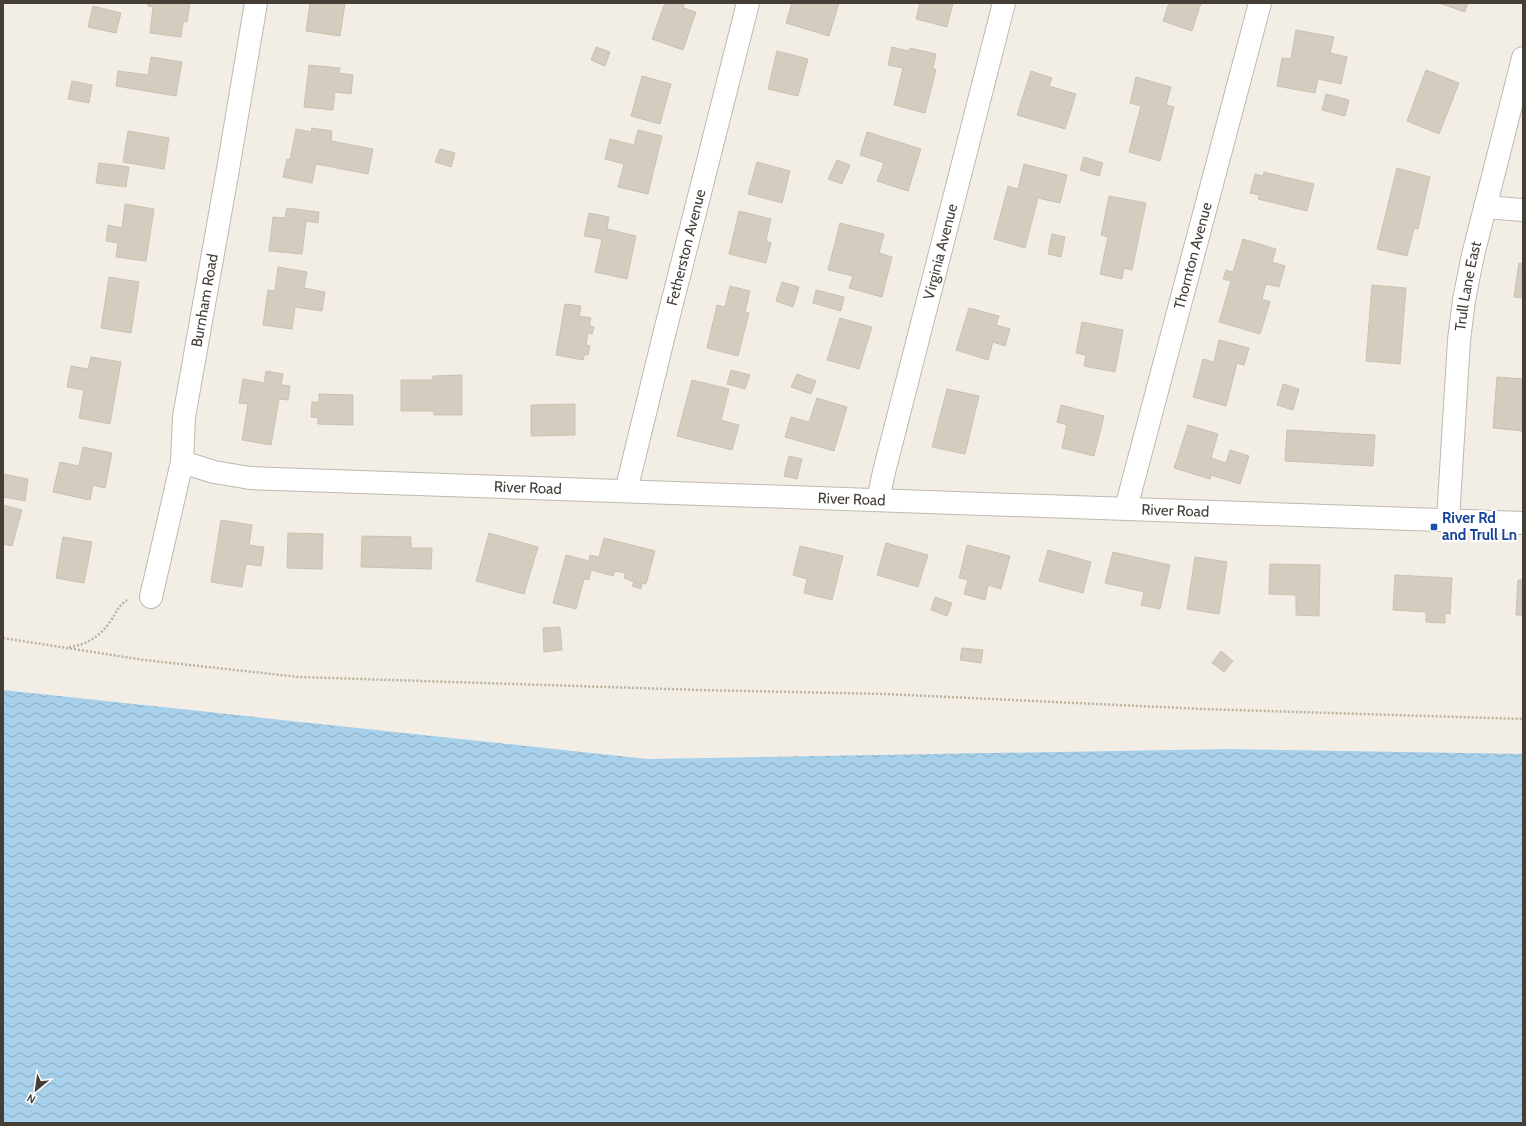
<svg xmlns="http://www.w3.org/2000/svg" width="1526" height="1126" font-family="Cabin,sans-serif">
<defs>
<pattern id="water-waves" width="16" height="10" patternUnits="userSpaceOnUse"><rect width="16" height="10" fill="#a7d0ea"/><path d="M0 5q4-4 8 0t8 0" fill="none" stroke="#8aaabe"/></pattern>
</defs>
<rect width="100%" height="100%" fill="#f2eee6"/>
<!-- water -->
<path fill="url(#water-waves)" d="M3,690L647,759L1226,749L1523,754V1123H3Z"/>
<!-- building -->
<path fill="#d5ccc0" stroke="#ccc1b1" d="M148,3H190L187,22L183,21L181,37L150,33L153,7L148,6Z
M310,3H345L340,36L306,31Z
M665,3H685L683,8L696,12L683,50L652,39Z
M792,3H839L829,36L786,23Z
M920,3H953L947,27L916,19Z
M1169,3H1201L1192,31L1163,21Z
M1439,3H1468L1465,12Z
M93,6L121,13L116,33L88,27Z
M1296,30L1334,37L1330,53L1347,57L1341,84L1318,79L1315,93L1277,86L1282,58L1291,59Z
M596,47L610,52L605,66L591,60Z
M892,47L909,51L910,48L936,54L933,68L936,70L925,113L894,105L903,68L888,65Z
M777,51L808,59L798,96L768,89Z
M151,57L182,62L176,96L116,86L118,71L148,75Z
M309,65L340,68L339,73L353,75L351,94L335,92L333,110L304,107Z
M1426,70L1459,83L1439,134L1407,121Z
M1031,71L1052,78L1049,86L1076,94L1065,129L1017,115Z
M642,76L671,84L660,124L631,116Z
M1136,77L1171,87L1166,105L1174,107L1160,161L1129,152L1141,106L1130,103Z
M72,81L92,85L89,103L68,99Z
M1326,94L1349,100L1345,116L1322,110Z
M312,128L332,131L331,141L373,149L368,174L316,164L312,183L283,177L287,159L290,160L296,129L311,132Z
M638,130L662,136L648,194L618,187L624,164L605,159L610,139L634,145Z
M128,131L169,138L164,169L123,162Z
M867,132L921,149L908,191L877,181L884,163L860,155Z
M440,149L455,153L451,167L435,162Z
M1084,157L1103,163L1099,176L1080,170Z
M837,160L850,165L842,184L828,179Z
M757,162L790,171L782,203L748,194Z
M99,163L129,167L126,187L96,183Z
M1024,164L1067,175L1060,203L1038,198L1025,248L994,239L1008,186L1018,189Z
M1397,168L1430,177L1418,229L1414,228L1407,256L1377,249Z
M1264,172L1314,184L1307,211L1258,199L1259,195L1250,193L1255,174L1263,176Z
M1109,196L1146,203L1132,270L1124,268L1122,279L1100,274L1108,237L1101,235Z
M125,204L154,209L146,261L116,257L118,243L106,241L108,225L122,228Z
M287,208L319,212L318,223L306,221L302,254L269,251L273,217L285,218Z
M739,211L771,219L766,241L771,243L766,263L729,254Z
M589,213L609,217L607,229L636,236L627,279L595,272L602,239L584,236Z
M840,223L884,234L879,253L892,257L882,297L849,288L853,276L828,270Z
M1052,234L1065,237L1061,257L1048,254Z
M1243,239L1276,249L1272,262L1285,266L1279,287L1266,284L1262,299L1270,302L1260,334L1219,322L1231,281L1223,279L1226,270L1233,272Z
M1519,263L1523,264V298L1514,297Z
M278,267L307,272L304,288L325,292L322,311L295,307L292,329L263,325L268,290L275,291Z
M109,277L139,282L131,333L101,328Z
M782,282L799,287L793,307L776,301Z
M1372,285L1406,288L1400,364L1366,361Z
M730,286L750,291L745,312L749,313L738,356L707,348L717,305L725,307Z
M816,290L844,297L841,311L813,303Z
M565,304L581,306L579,316L591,318L589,325L594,327L592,334L588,333L586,345L590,346L588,355L585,354L583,360L556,355Z
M969,308L999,316L996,325L1010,329L1005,346L993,342L988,360L956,350Z
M840,318L872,327L859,369L827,360Z
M1082,322L1123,330L1115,372L1084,366L1086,355L1076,353Z
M1219,340L1249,348L1244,365L1237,363L1226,406L1193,397L1203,359L1214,362Z
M91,357L121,362L110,424L79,418L84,390L67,387L71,366L88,369Z
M731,370L750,375L745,389L727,384Z
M266,371L283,374L281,385L290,386L288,400L279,399L271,445L242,440L248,404L239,403L243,379L264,383Z
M797,374L816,381L811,394L791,387Z
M462,375V415H434V411H401V380H433V376Z
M1497,377L1523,379V431L1493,428Z
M692,380L729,389L721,420L739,425L732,450L677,436Z
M1283,384L1299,389L1293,410L1277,405Z
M947,389L979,396L965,454L932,447Z
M319,394L353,395V425L318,424V418L311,417L312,402H319Z
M817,398L847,407L834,451L785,437L791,417L809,422Z
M575,404V435L531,436V405Z
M1061,405L1104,416L1094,456L1062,448L1067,425L1057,422Z
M1188,425L1218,434L1211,458L1226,463L1230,450L1249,456L1240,484L1211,475L1210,479L1174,468Z
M1287,430L1375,435L1373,466L1285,461Z
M83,447L112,453L105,488L93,485L90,500L53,492L60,462L79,466Z
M789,456L802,459L797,479L784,476Z
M3,474L28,479L25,501L3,497Z
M3,505L22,510L12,546L3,544Z
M221,520L252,525L249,545L264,547L261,566L246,564L242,587L211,582Z
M288,533L323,534L322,569L287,568Z
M489,533L538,547L524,594L476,581Z
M362,536L411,537V548H432L431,569L361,567Z
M63,537L92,542L84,583L56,578Z
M604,538L655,551L646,584L642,583L641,589L632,586L634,582L624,578L625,573L615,571L613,576L591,570L589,580L584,579L576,609L553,603L566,555L589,561L590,555L599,557Z
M886,543L928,555L918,587L877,575Z
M967,545L1010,556L1001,589L988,585L985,600L964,594L968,580L959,578Z
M800,546L843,556L832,600L804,593L807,579L793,575Z
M1048,550L1091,562L1083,593L1039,581Z
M1113,552L1170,565L1160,609L1141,605L1144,592L1105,583Z
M1195,557L1227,562L1219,614L1187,609Z
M1270,564L1320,565L1319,616L1296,615V595L1269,594Z
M1395,575L1452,578L1450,614L1445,613V623L1426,622V612L1393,610Z
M1518,580H1523V615H1516Z
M935,597L952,603L947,616L931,610Z
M560,627L562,650L544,652L543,628Z
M962,648L983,650L981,663L960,660Z
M1221,651L1233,661L1224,672L1212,663Z"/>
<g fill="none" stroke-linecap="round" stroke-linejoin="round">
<defs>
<g id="minor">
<path d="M1485,207L1523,210"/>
<path id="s1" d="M182,462L214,472L250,478L1523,523"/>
<path id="s2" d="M626,491L664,335L748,3"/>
<path id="s3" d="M878,500L884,472L1004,3"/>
<path id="s4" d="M1126,508L1260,3"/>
<path id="s5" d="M1448,520L1459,340L1464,300L1473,255L1523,58"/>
<path id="s6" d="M151,597L182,462L184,417L228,169L256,3"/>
</g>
</defs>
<!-- minor casing -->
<use href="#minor" stroke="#bfb8ad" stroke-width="24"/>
<!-- path -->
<path stroke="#bdb19c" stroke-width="2.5" stroke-dasharray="2 2" stroke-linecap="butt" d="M3,638L144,660L299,677L700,690L886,694L1203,709L1523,719
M69,647C87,645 100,636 110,622C117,612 117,607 127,600"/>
<!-- minor -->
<use href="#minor" stroke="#fff" stroke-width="22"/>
</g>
<!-- markers -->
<rect fill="#1a4fb4" stroke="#fff" stroke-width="1.5" x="1430" y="523" width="8" height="8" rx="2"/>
<g text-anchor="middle" stroke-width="4" stroke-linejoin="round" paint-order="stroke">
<!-- street labels -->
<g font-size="15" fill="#443e36" stroke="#fff">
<text dy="5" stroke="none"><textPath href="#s2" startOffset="251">Fetherston Avenue</textPath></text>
<text dy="5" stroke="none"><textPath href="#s3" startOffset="256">Virginia Avenue</textPath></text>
<text dy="5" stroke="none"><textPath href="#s4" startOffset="261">Thornton Avenue</textPath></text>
<text dy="5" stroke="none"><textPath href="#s5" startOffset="235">Trull Lane East</textPath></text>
<text dy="5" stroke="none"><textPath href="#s6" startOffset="302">Burnham Road</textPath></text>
<text dy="5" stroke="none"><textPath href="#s1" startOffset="348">River Road</textPath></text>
<text dy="5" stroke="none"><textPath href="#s1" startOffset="672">River Road</textPath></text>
<text dy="5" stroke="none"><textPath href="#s1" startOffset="996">River Road</textPath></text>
</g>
<!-- transit labels -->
<g font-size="15" font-weight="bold" fill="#164399" stroke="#fff" text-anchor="start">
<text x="1442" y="523">River Rd<tspan x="1442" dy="17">and Trull Ln</tspan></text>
</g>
</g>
<!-- border -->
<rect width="1526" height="1126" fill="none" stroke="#443e36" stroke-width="8"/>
<!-- north arrow -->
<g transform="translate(36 1090) rotate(209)" stroke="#ffffff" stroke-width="3" paint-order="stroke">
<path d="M0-3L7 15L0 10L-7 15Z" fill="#443e36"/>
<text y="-6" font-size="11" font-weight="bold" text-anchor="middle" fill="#443e36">N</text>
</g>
</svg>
